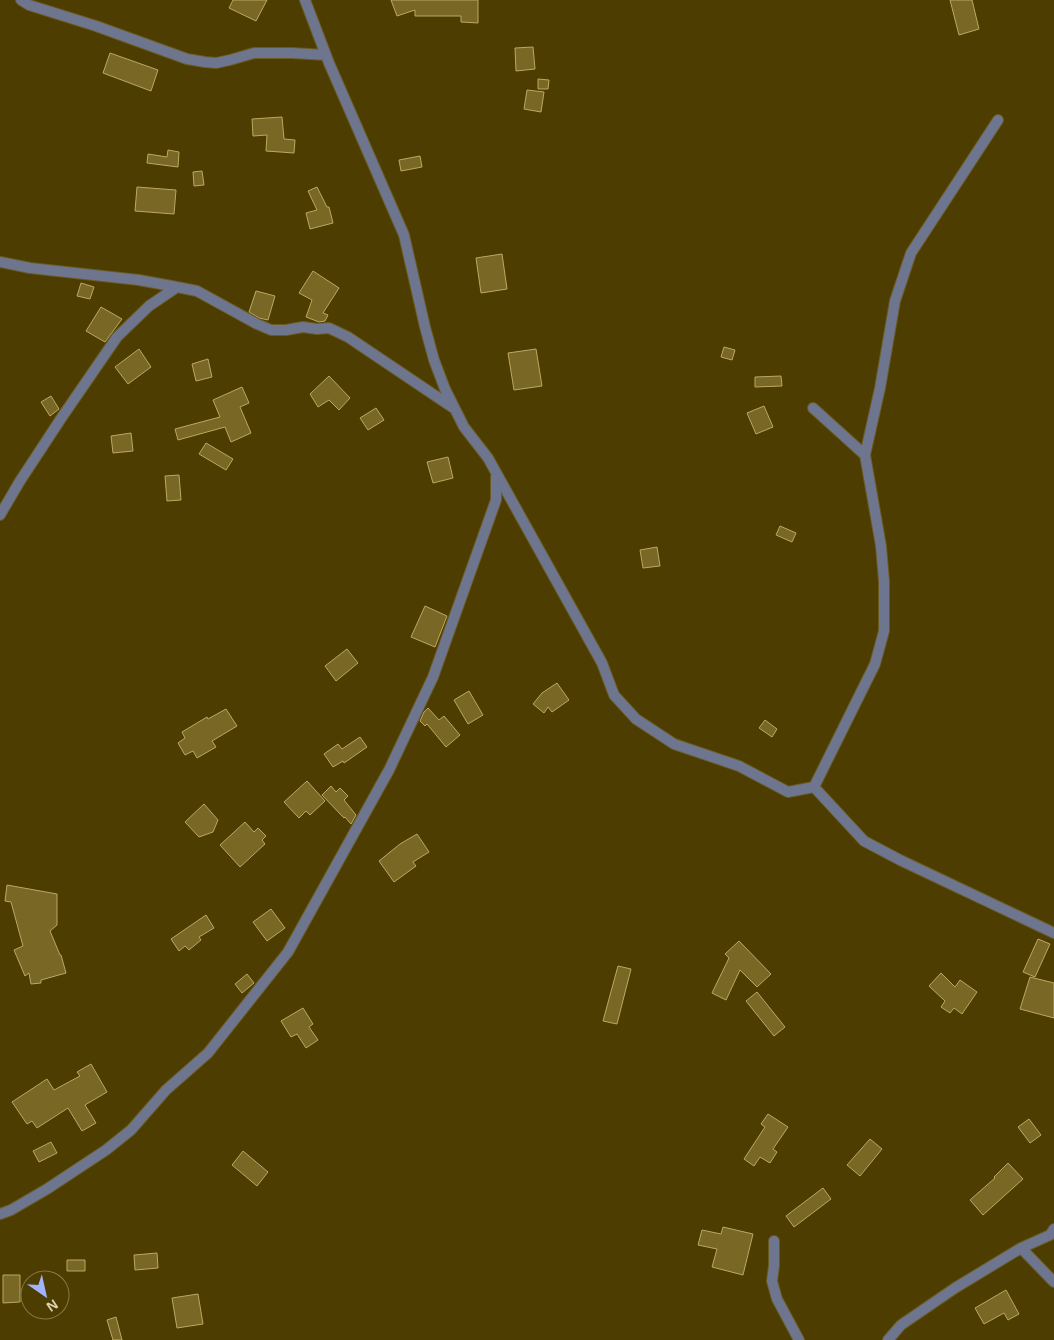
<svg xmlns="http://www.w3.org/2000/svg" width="1054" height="1340" font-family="Arial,sans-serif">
<rect width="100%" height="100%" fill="#4d3d00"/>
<!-- building -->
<path fill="#796726" stroke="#bda860" d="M233,0H267L256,21L229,8Z
M391,0H478V23L461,22V16H415V10L397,16Z
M950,0H972L979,29L959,35Z
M533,47L535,69L516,71L515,48Z
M110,53L158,70L151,91L103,73Z
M538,79L549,80L548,89H538Z
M527,90L544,92L541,112L524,109Z
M282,117L284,139L295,140L294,153L266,151L267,135L253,136L252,119Z
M168,150L179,152L178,167L147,163L148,154L167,157Z
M420,156L422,167L401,171L399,160Z
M202,171L204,185L194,186L193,172Z
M137,187L176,190L174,214L135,211Z
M317,187L327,207H329L333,223L310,229L306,213L317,210L308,191Z
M502,254L507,289L481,293L476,258Z
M313,271L339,288L323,313L328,315L325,321L319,322L306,317L312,300L299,293Z
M81,283L94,287L90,299L77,296Z
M256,291L275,296L268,320L259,318L249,312Z
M101,307L122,319L105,342L86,331Z
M724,347L735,350L732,360L721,357Z
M139,349L151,367L128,384L115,367Z
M536,349L542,386L514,390L508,353Z
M208,359L212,377L196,381L192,364Z
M329,376L350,398L339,410L329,400L318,407L310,394Z
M781,376L782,386L755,387V377Z
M242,387L249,403L240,407L251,433L231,442L225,427L178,440L175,429L220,417L213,400Z
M51,396L59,409L50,416L41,402Z
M764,406L773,427L756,434L747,413Z
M376,408L384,420L368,430L360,418Z
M131,433L133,451L113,453L111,436Z
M206,443L233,459L226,470L199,454Z
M448,457L453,478L433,483L427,462Z
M179,475L181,500L167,501L165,476Z
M780,526L796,533L792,542L776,535Z
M657,547L660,566L643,568L640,550Z
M425,606L447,616L435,647L411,637Z
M347,649L358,663L336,681L325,666Z
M557,683L569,700L552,712L548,707L544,713L533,704L542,693Z
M469,691L483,715L468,724L454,700Z
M428,708L439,720L444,716L460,735L446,747L427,724L425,726L420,721L424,712Z
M226,709L237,726L212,741L216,747L197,758L193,751L185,755L178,743L185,738L182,732L207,717L208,719Z
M765,720L777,729L772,737L759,728Z
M360,737L367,747L344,763L343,761L333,767L324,754L338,744L342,749Z
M307,781L325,801L310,815L306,811L299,818L284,802Z
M331,786L336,792L340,788L348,796L344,800L356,815L351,824L345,817L344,818L322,795Z
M204,804L218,820L213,832L199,837L185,822Z
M245,822L254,832L258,828L266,836L262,840L265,844L240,867L220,845Z
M417,834L429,852L413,862L416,866L394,882L379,861L400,844Z
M7,885L57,894V925L50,931L60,955H61L66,973L41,980V983L31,984L29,973L25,976L14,950L23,946L11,902L5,901Z
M271,909L285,928L267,941L253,922Z
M206,915L214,928L199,937L201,940L189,950L185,946L179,951L171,939Z
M1038,939L1050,944L1035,977L1023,972Z
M739,941L771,974L757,987L740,970L726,1000L712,993L729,958L725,954Z
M618,966L631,969L617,1024L603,1021Z
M941,973L955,987L960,980L977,992L962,1014L954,1008L950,1013L941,1007L945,1001L929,986Z
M247,974L254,983L242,993L235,984Z
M1030,977L1054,983V1018L1020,1009Z
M757,992L785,1027L774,1036L746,1001Z
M303,1008L313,1024L309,1027L318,1040L306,1048L297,1034L291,1037L281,1021Z
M91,1064L107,1092L85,1105L96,1123L82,1131L68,1108L37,1128L32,1121L27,1124L12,1102L47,1079L54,1090L80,1076L77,1072Z
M768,1114L788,1127L773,1149L777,1152L770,1163L760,1157L754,1166L744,1159L765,1127L761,1124Z
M1029,1119L1041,1135L1030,1143L1018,1127Z
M870,1139L882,1149L860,1176L847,1165Z
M51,1142L57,1153L39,1162L33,1151Z
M243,1151L268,1172L257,1186L232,1165Z
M1008,1163L1023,1179L983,1215L970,1200L995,1178L994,1177Z
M823,1188L831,1199L794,1227L786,1216Z
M723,1227L753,1234L743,1275L712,1267L717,1249L698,1245L702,1230L721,1234Z
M157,1253L158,1268L135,1270L134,1255Z
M67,1260H85V1271H67Z
M3,1275H20V1302L3,1303Z
M1006,1290L1019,1314L1008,1320L1004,1313L984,1324L975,1308Z
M198,1294L203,1324L177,1328L172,1298Z
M116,1317L122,1340H113L107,1320Z"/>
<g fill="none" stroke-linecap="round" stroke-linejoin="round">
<defs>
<path id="street" d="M21,0L29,5L96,26L187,59L205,62L216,63L230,60L254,53H292L326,55
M305,0L329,63L404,235L425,327L434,360L445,389L464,427L488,458L602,663L614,695L636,719L674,744L739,766L788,792L814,787L864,841L900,860L1054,933
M0,262L30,268L139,280L177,287L197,291L257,324L271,330H286L303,327L317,329L329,328L348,337L452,407
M813,408L865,455L881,546L884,581V631L875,664L814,787
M865,455L880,388L895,301L911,253L998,120
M0,515L20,481L62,417L117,337L149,306L177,287
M0,1214L11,1210L47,1189L106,1150L131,1130L166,1090L208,1053L288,952L389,770L433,677L496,500V476
M774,1241V1266L772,1281L777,1299L799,1340
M1021,1248L1054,1282
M888,1340L901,1325L955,1288L1021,1248L1050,1235L1054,1229"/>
</defs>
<!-- street casing -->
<use href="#street" stroke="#6a5b23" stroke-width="12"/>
<!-- street -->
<use href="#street" stroke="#6e758e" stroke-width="10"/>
</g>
<!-- north arrow -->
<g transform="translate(45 1295) rotate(146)"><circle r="24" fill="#4d3d00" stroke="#877946"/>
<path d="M0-4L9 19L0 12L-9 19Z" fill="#a1b3fd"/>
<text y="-8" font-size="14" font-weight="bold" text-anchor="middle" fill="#ddd3b0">N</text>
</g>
</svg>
